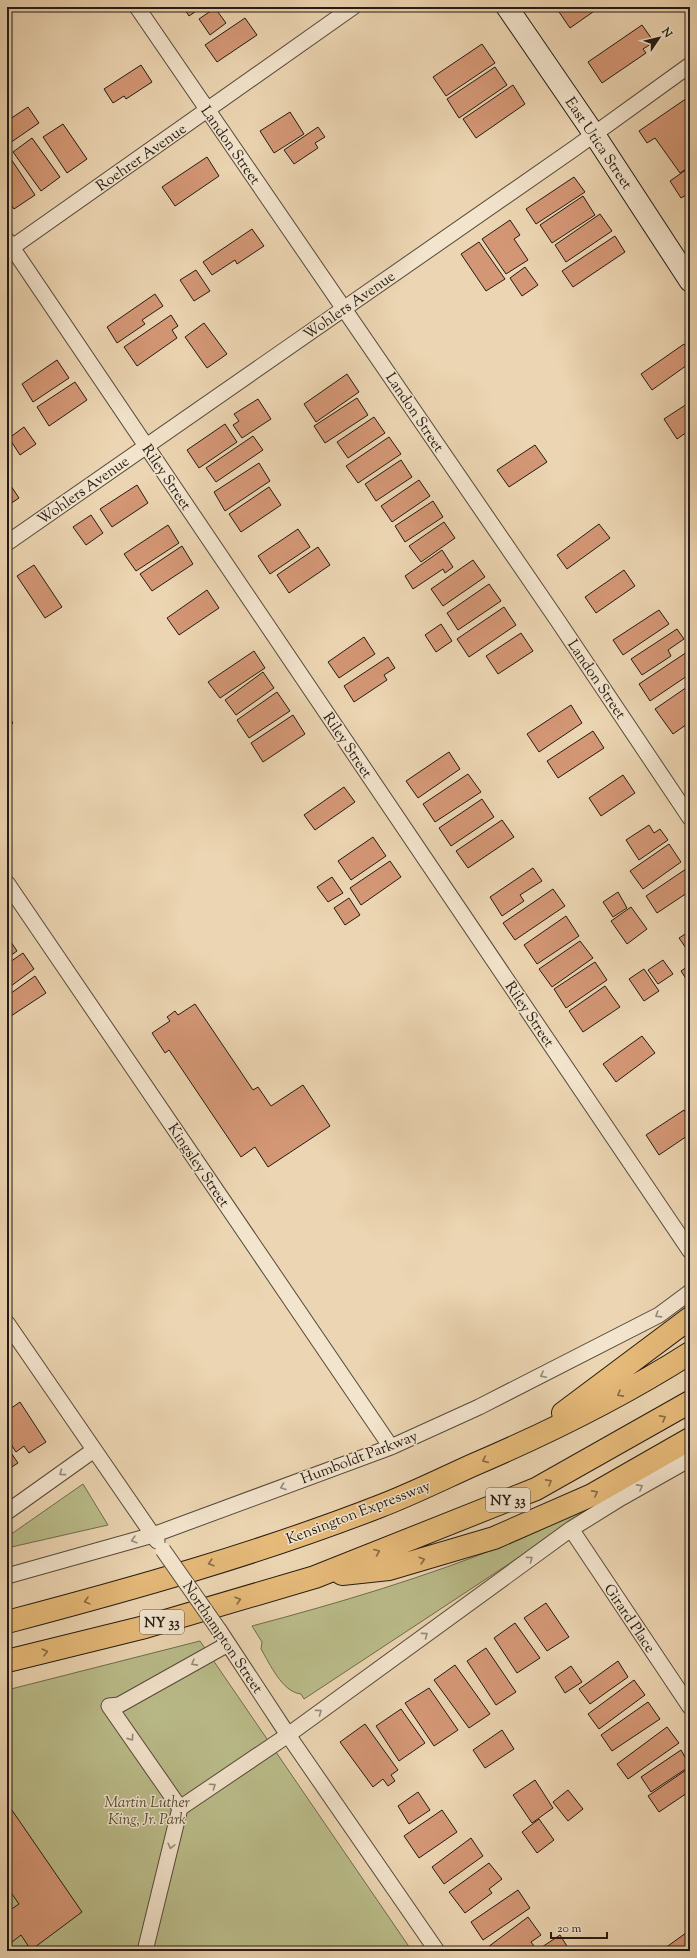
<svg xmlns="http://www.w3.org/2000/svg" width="697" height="1958" font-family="'Sorts Mill Goudy',serif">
<rect width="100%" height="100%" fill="#ecd5b2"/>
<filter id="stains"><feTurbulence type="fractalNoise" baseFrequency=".005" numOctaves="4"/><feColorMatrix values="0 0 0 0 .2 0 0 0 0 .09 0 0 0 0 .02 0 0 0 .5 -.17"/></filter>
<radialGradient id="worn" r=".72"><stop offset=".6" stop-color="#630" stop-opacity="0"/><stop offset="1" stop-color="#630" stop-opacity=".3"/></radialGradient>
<!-- green -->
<path fill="#babc8a" stroke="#6e6c4e" d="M83,1484L108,1525L7,1548V1537Z
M582,1510L583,1515L304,1699L301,1694C282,1692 270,1664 261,1649L262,1642L252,1626C339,1603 426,1577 510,1543C534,1533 558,1521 582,1510Z
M200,1641L412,1951H7V1690Z"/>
<!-- building -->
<path fill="#d49776" stroke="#231b12" d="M183,7H202L189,16Z
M560,7H600L570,28L557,9Z
M215,8L226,23L210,35L199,19Z
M245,18L257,35L217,62L205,45Z
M642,25L654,42L643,49L646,53L602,83L588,62Z
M482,44L495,63L446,96L433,77Z
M141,65L152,82L126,99L124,96L113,103L104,89Z
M495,67L507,85L459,118L447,99Z
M513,85L525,104L476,138L463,119Z
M690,96V166L680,173L655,138L647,143L639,131Z
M28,107L39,123L7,145V121Z
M290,112L304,134L274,153L260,131Z
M63,124L87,159L67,173L43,137Z
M318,127L325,137L315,143L318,148L294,164L284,150Z
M32,138L60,177L41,191L13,152Z
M207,157L219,176L175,206L162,187Z
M11,159L35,195L14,209L7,199V162Z
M690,167V193L681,198L670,181Z
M574,177L585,192L536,224L526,209Z
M583,196L595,215L552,243L540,225Z
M690,199V211L685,203Z
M600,214L612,231L566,262L555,245Z
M510,220L520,235L514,239L528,260L506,274L482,239Z
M252,229L264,246L237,264L235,260L212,275L203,262Z
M615,236L625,252L573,287L562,271Z
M479,242L505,279L486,291L461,254Z
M525,267L538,285L522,296L510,278Z
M196,270L210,291L194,301L180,280Z
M155,294L163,306L142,320L145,324L117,343L107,327Z
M171,315L178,326L172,330L177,338L137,366L124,347Z
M204,323L227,354L207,368L185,337Z
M684,344L690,352V363L652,390L641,374Z
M57,360L69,378L33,402L22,384Z
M347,374L359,392L316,422L304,404Z
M75,382L87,400L49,426L37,407Z
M357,398L368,415L325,443L314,426Z
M258,399L271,419L242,438L233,425L239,421L234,414Z
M690,402V430L677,439L664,419Z
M374,417L385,433L348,458L337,442Z
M225,424L237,442L199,468L187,450Z
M24,427L36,444L20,455L9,438Z
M253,436L263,450L216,482L206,468Z
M389,437L401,454L358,483L346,466Z
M535,445L547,462L509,487L497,470Z
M401,460L412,477L376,501L365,484Z
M259,463L270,481L225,511L214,492Z
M7,480L19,498L7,506Z
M419,480L430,496L392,522L381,506Z
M137,485L148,503L112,527L100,509Z
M269,487L281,505L241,532L229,514Z
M433,501L443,517L405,542L395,526Z
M91,515L103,533L86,545L73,527Z
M444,522L455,538L421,562L409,546Z
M599,524L610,538L567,569L557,555Z
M168,525L179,543L136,571L124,554Z
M298,529L310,547L270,574L258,556Z
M182,546L193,564L152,591L140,574Z
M318,547L330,565L289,593L277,575Z
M442,550L453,567L445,573L443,569L413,589L405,576Z
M473,560L485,577L443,606L431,589Z
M34,565L62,607L45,618L17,576Z
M624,570L635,586L596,613L585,597Z
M489,584L501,601L458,630L447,613Z
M207,590L219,608L179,635L167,618Z
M504,607L516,625L469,657L457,639Z
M659,610L669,624L623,655L613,640Z
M441,624L452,641L436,652L425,635Z
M677,629L684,639L668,650L671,656L642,675L631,659Z
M521,633L533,651L498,674L486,656Z
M364,637L375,654L339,678L328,662Z
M690,650V669L688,670L690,674L650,701L639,684Z
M254,651L265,668L220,698L208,682Z
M388,657L395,668L384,675L387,680L354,702L344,686Z
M263,672L274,688L236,715L225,700Z
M690,685V722L673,734L655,709Z
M277,692L290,711L249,738L237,720Z
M571,705L582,723L539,752L527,734Z
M7,715L13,723L7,727Z
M293,715L305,734L263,762L251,743Z
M593,731L604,748L558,778L547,761Z
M449,752L460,769L418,798L406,781Z
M468,774L481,792L435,822L423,804Z
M623,775L635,793L601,816L589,798Z
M344,787L355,802L315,830L304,815Z
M482,799L494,817L451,846L439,828Z
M502,820L514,837L468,868L456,851Z
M649,825L654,833L660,829L668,840L639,860L626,840Z
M373,837L386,856L351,880L338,861Z
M669,844L681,862L643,889L630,871Z
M390,861L401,877L361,905L350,888Z
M533,868L542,881L520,895L524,901L502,916L490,897Z
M686,869L690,875V891L657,913L646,896Z
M332,877L343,893L328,902L317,887Z
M553,889L565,906L515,940L503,923Z
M618,892L627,908L613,917L603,902Z
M349,898L360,915L345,925L334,908Z
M631,907L647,929L627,944L611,921Z
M566,916L579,936L537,964L524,945Z
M690,931V954L679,938Z
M7,936L17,951L7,958Z
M580,941L593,958L552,987L539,969Z
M23,953L34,969L7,989V964Z
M663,960L673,974L658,984L648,970Z
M595,962L607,980L566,1008L554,989Z
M690,965V985L681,971Z
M644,969L659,991L644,1001L629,979Z
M35,976L46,993L8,1018L7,996Z
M605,986L620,1007L583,1032L569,1011Z
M195,1004L253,1090L258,1087L271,1106L303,1085L330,1126L268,1167L255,1147L241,1157L169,1050L165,1053L152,1033L170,1021L167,1017L175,1011L178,1015Z
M642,1036L655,1053L616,1082L603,1064Z
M684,1110L690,1119V1134L659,1155L646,1135Z
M20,1402L46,1442L29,1453L24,1446L16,1452L7,1438V1411Z
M7,1447L18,1463L7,1470Z
M546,1603L569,1637L547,1651L524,1618Z
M515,1623L540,1658L517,1673L494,1638Z
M486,1648L516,1692L496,1705L467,1661Z
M618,1661L628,1677L590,1704L579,1689Z
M455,1665L490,1714L469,1728L434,1680Z
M571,1666L582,1682L565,1693L555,1677Z
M634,1680L645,1695L599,1729L588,1714Z
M429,1688L458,1730L434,1746L405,1703Z
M648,1702L660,1719L612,1751L601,1735Z
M401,1709L425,1743L399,1761L376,1726Z
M365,1724L398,1770L391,1775L395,1781L388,1786L383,1779L373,1787L340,1742Z
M667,1727L679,1743L628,1779L617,1764Z
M502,1730L514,1749L485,1768L473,1750Z
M681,1750L690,1766L651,1792L641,1777Z
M689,1768L690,1791L659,1812L648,1796Z
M535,1780L553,1808L532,1823L513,1795Z
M568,1790L583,1809L568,1821L553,1802Z
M418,1792L430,1810L409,1824L398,1806Z
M7,1803L82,1912L31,1950L21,1935L7,1946V1912L19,1904L7,1887Z
M442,1810L457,1832L419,1858L404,1836Z
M539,1819L554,1840L537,1853L522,1832Z
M471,1838L483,1856L444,1884L432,1867Z
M489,1863L502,1879L489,1889L492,1893L465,1913L449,1892Z
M518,1890L530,1908L483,1940L471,1922Z
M528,1917L541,1935L531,1942L534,1946L527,1951H491L488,1947Z
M690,1930V1951H661Z
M560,1935L570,1951H536Z"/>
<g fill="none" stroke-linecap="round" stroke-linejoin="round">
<defs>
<path id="street" d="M137,7L558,621L690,818
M7,240L690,1251
M7,251L353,7
M7,543L575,148L690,65
M7,883L391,1447
M7,1323L157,1541
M7,1512L94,1450
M571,1529L690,1707
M7,1576L153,1535L391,1447L479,1407L659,1315L690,1292
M219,1630L288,1735L437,1951
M180,1808L109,1706L119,1705L228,1644
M145,1951L180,1808L288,1735L571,1529L621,1498L690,1459"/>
<path id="secondary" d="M507,7L594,134L690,281"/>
<path id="highway" d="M563,1413L690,1318
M342,1574L389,1569L494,1538L592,1495L690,1439
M7,1622C132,1589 257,1554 378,1507C410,1495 442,1479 473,1465C548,1433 621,1397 690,1353
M7,1661L145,1627L315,1577L536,1489L690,1402"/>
</defs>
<!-- street casing -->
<use href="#street" stroke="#554a3a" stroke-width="17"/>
<!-- secondary casing -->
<use href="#secondary" stroke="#231b12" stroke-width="23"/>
<!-- highway casing -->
<use href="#highway" stroke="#231b12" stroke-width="24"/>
<!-- street -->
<use href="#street" stroke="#f3e4cd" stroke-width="15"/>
<!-- secondary -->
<use href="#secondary" stroke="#f3e4cd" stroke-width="21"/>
<!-- highway -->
<use href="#highway" stroke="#e6ba79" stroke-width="22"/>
<defs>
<path id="street-bridge" d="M163,1550L219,1630"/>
</defs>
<!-- street-bridge casing -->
<use href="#street-bridge" stroke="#554a3a" stroke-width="17" stroke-linecap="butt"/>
<!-- street-bridge -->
<use href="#street-bridge" stroke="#f3e4cd" stroke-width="15"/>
</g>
<!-- one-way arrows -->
<defs><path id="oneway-chevron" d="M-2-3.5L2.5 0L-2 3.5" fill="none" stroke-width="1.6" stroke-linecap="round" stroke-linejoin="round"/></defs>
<g stroke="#958a79">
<use href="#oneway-chevron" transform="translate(658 1315) rotate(148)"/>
<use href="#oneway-chevron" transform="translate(543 1375) rotate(153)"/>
<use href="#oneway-chevron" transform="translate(62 1473) rotate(144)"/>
<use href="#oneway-chevron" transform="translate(283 1487) rotate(160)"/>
<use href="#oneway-chevron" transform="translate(640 1487) rotate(-29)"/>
<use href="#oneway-chevron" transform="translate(134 1540) rotate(164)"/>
<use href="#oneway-chevron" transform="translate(530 1559) rotate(-36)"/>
<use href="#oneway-chevron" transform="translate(425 1635) rotate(-36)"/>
<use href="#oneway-chevron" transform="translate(194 1663) rotate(151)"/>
<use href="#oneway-chevron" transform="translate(319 1712) rotate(-36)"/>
<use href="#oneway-chevron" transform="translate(131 1738) rotate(55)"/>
<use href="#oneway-chevron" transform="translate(213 1786) rotate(-34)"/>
<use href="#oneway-chevron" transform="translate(171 1846) rotate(104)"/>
</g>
<g stroke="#846a46">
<use href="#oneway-chevron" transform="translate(620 1394) rotate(151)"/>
<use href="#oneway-chevron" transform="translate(663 1418) rotate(-29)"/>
<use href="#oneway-chevron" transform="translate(485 1460) rotate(156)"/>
<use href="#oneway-chevron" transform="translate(549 1482) rotate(-29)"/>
<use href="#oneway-chevron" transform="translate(595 1493) rotate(-28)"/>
<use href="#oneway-chevron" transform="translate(377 1552) rotate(-22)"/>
<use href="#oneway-chevron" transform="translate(422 1560) rotate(-17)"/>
<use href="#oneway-chevron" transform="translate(211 1563) rotate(163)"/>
<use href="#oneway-chevron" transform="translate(238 1600) rotate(-17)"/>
<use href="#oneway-chevron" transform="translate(87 1601) rotate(165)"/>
<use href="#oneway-chevron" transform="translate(45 1652) rotate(-14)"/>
</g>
<g text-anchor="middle" stroke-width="3" stroke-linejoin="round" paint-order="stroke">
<!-- shield labels -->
<g fill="#f3e4cd" stroke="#61574a" stroke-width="1">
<rect x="486" y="1488" width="44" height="24" rx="3"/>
<rect x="140" y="1610" width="44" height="24" rx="3"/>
</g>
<g font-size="14" font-weight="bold" fill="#231b12">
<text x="508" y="1505">NY 33</text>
<text x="162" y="1627">NY 33</text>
</g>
<!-- street labels -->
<g font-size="15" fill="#231b12" stroke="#f3e4cd">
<text transform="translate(599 143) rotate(56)" y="5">East Utica Street</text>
<text transform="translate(231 145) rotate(55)" y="5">Landon Street</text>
<text transform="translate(141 157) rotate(-35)" y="5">Roehrer Avenue</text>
<text transform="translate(349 305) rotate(-35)" y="5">Wohlers Avenue</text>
<text transform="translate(415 412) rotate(56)" y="5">Landon Street</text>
<text transform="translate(167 477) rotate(56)" y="5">Riley Street</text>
<text transform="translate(83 490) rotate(-35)" y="5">Wohlers Avenue</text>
<text transform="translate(597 679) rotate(56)" y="5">Landon Street</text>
<text transform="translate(348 745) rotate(56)" y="5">Riley Street</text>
<text transform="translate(530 1014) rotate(56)" y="5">Riley Street</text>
<text transform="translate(199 1165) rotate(56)" y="5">Kingsley Street</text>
<text transform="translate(359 1457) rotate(-21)" y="5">Humboldt Parkway</text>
<text transform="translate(358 1512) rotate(-21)" y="5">Kensington Expressway</text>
<text transform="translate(630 1618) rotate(56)" y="5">Girard Place</text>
<text transform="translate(223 1637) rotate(56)" y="5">Northampton Street</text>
</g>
<!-- park labels -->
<g font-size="15" font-style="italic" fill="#504b36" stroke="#f3e4cd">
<text x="147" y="1807">Martin Luther<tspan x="147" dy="17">King, Jr. Park</tspan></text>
</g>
</g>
<!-- margin -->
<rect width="697" height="1958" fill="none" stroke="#ecd5b2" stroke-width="24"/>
<rect x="8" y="8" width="681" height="1942" fill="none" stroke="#231b12" stroke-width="2"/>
<rect x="12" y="12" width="673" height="1934" fill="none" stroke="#231b12"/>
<!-- north arrow -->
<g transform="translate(659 38) rotate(55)" stroke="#f3e4cd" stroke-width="3" paint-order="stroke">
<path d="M0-3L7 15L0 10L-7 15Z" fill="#231b12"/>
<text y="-6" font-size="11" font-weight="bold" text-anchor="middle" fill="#231b12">N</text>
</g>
<!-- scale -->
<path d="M551 1932v6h56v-6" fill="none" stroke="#231b12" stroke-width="2"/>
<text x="557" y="1932" font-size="12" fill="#231b12" stroke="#f3e4cd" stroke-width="3" paint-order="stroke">20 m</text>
<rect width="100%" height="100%" filter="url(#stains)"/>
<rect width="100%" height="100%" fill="url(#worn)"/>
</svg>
